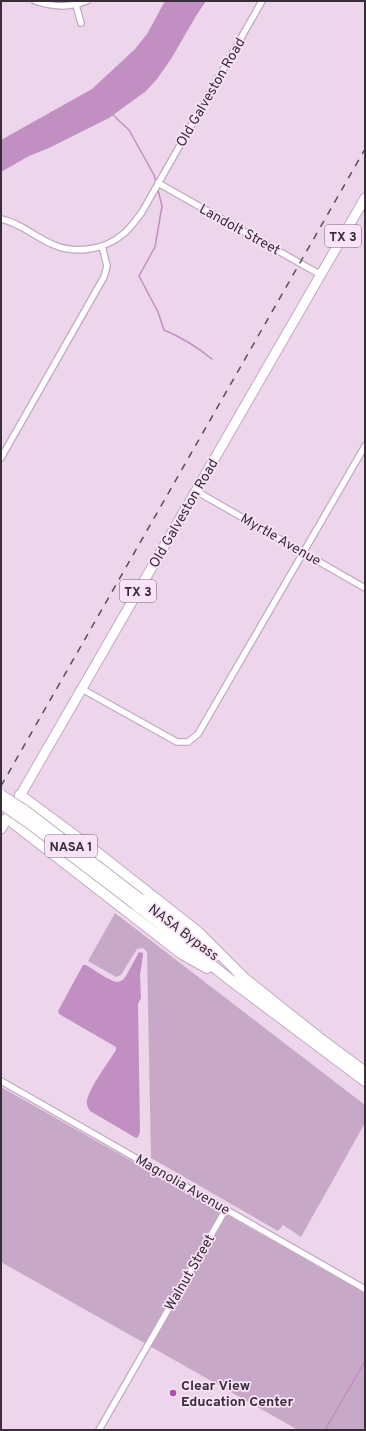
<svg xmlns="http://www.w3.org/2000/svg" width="366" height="1431" font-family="Overpass,sans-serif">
<rect width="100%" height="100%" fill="#edd6ec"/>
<!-- green -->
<path fill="#c8a8c7" d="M115,913L365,1105V1123L301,1237L283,1225L278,1231L151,1158L147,952L143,948L137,949L121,975L116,977L88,961Z
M1,1087L365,1293V1430H298L1,1262Z"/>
<!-- water -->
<path fill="#c28fc2" d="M165,1H206L196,16L171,59L157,79L146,91L109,118L49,148L29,156L1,172V140L92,89L135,49L147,34Z
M139,952L143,953V955L140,975L141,998L138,1004L140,1132L138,1137L136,1138L90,1111C88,1108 86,1104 87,1100C91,1085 108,1063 116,1050V1047L59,1014L58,1011L83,965H86C93,969 111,982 118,982C122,981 124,979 126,976Z"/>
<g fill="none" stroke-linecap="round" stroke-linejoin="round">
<!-- stream -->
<path stroke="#c28fc2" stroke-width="1.5" d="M112,114L129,130L154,175L156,182
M158,190L162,206L155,247L139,276L158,312L164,330C181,337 197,347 212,359
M325,1430L365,1361"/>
<defs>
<path id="street" d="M35,1C54,7 68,8 87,1
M76,5L81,23
M158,183L321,275
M1,219C21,223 36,238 54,245C75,254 104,250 122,235C130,229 136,220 142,212L262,1
M1,458L104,277L107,266L102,246
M196,491L365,588
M82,689L177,742H188L198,734L365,446
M1,1081L365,1289
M99,1430L226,1209"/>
<path id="primary" d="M17,801L365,198
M1,829L10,813"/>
<path id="highway" d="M20,795L90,847L198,932L243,977
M7,818L182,954L207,968
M140,899L215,956
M135,904L233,982L365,1081
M239,974L318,1037L365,1072"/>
</defs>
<!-- street casing -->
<use href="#street" stroke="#c0aabf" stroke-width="8"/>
<!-- primary casing -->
<use href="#primary" stroke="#c0aabf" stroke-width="11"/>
<!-- highway casing -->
<use href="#highway" stroke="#c0aabf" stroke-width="12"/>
<!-- street -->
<use href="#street" stroke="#fff" stroke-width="5.5"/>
<!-- primary -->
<use href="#primary" stroke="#fff" stroke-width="9"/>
<!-- highway -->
<use href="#highway" stroke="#fff" stroke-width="10"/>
<!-- rail -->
<path stroke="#584d58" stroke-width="1.5" stroke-dasharray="7 7" stroke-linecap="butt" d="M1,786L365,149"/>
<defs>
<path id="highway-bridge" d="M1,795L27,812L140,899
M1,804L29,823L135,904"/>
</defs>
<!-- highway-bridge casing -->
<use href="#highway-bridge" stroke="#c0aabf" stroke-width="12" stroke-linecap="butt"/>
<!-- highway-bridge -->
<use href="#highway-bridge" stroke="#fff" stroke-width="10"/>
</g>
<!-- markers -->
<circle fill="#b04cb2" stroke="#fae3f9" stroke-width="1.5" cx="173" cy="1393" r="4"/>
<g text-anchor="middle" stroke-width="3.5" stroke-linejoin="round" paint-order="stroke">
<!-- shield labels -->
<g fill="#fae3f9" stroke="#726471" stroke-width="1">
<rect x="325" y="225" width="36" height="22" rx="3"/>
<rect x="120" y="580" width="36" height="22" rx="3"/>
<rect x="45" y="835" width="52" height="22" rx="3"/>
</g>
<g font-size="13" font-weight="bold" fill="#372e37">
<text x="343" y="241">TX 3</text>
<text x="138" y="596">TX 3</text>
<text x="71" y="851">NASA 1</text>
</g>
<!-- street labels -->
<g font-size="14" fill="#372e37" stroke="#fae3f9">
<text transform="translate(210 92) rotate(-60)" y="5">Old Galveston Road</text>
<text transform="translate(240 229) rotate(29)" y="5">Landolt Street</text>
<text transform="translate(183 513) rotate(-60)" y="5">Old Galveston Road</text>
<text transform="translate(281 539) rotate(30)" y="5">Myrtle Avenue</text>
<text transform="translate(184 932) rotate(37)" y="5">NASA Bypass</text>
<text transform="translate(183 1184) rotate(30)" y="5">Magnolia Avenue</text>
<text transform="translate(189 1272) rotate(-60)" y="5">Walnut Street</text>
</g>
<!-- poi labels -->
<g font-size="14" font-weight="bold" fill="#372e37" stroke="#fae3f9" text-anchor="start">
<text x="181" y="1390">Clear View<tspan x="181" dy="16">Education Center</tspan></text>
</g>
</g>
<!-- border -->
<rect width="366" height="1431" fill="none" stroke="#372e37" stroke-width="4"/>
</svg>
